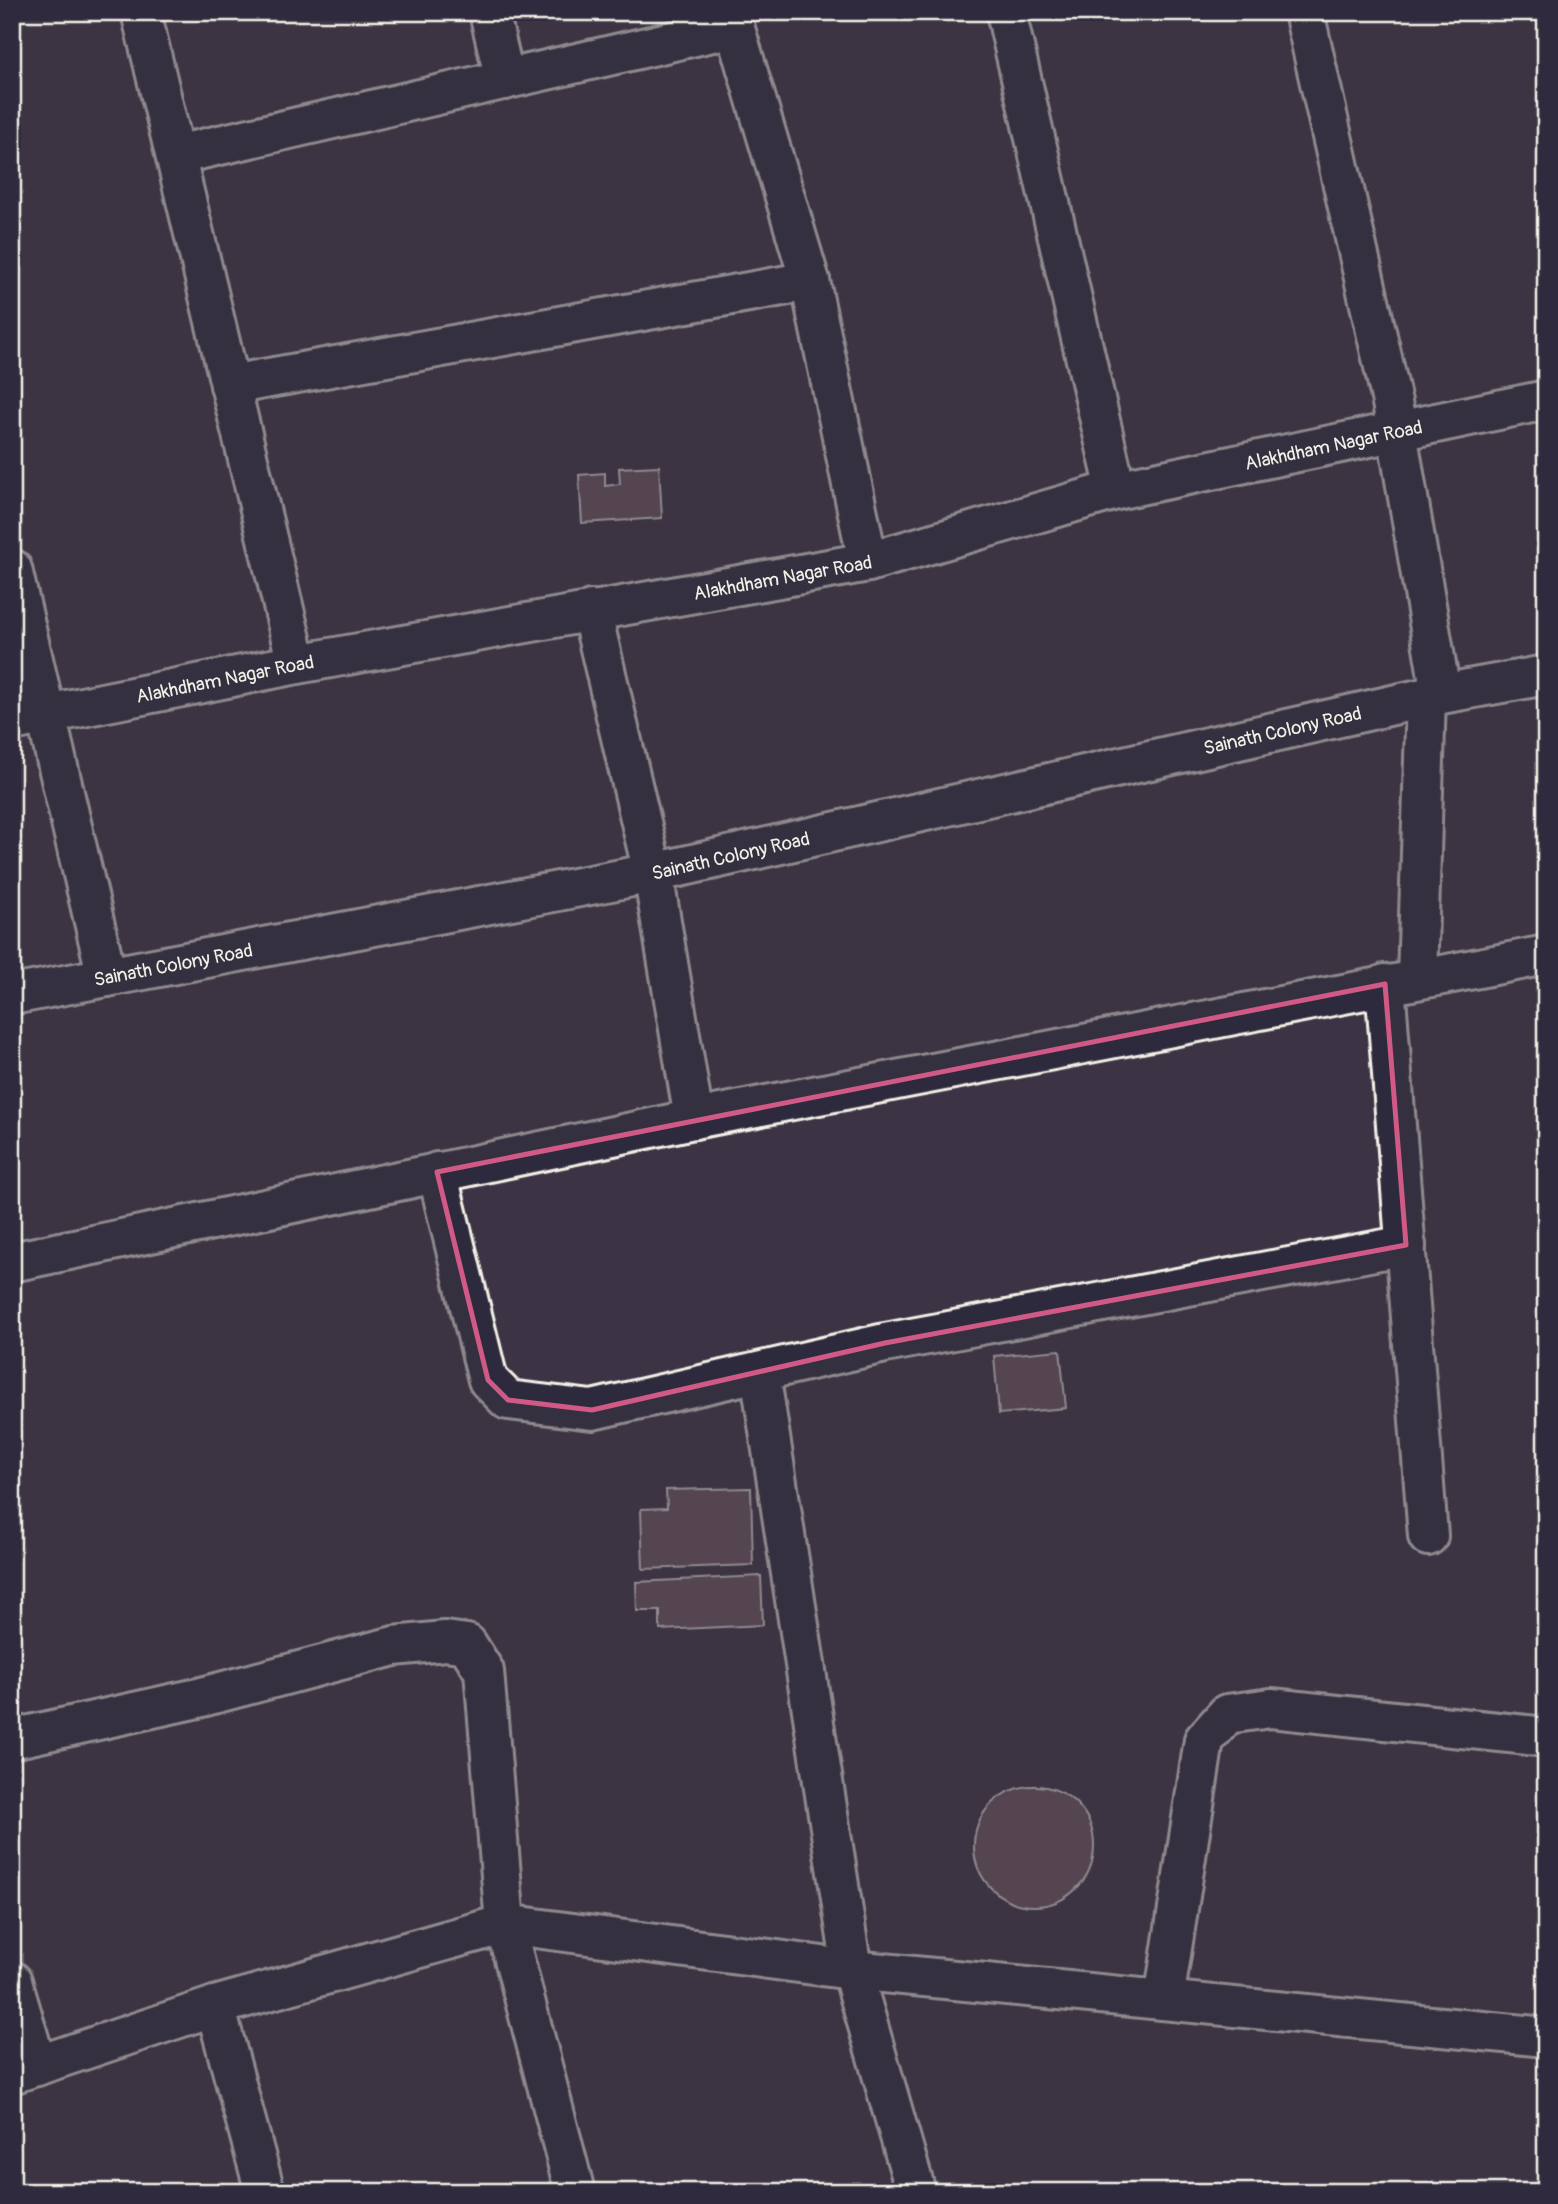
<svg xmlns="http://www.w3.org/2000/svg" width="1558" height="2204" font-family="Pangolin,sans-serif">
<rect width="100%" height="100%" fill="#3c3444"/>
<filter id="ink" filterUnits="userSpaceOnUse"><feTurbulence type="fractalNoise" baseFrequency=".0143" numOctaves="2"/><feDisplacementMap in="SourceGraphic" scale="14" xChannelSelector="R" yChannelSelector="G"/><feConvolveMatrix kernelMatrix="1 2 1 2 8 2 1 2 1" color-interpolation-filters="sRGB"/></filter>
<g filter="url(#ink)">
<!-- building -->
<path fill="#715a60" stroke="#f4f1e8" stroke-width="2" d="M659,466L662,518L582,523L579,475L605,473V486L620,484L619,468Z
M1060,1350L1066,1408L999,1414L994,1356Z
M751,1488L753,1565L643,1569L641,1509L667,1508L666,1490Z
M761,1576L763,1625L660,1630V1611H637L636,1582Z
M974 1846a60 60 0 1 1 120 0a60 60 0 1 1-120 0Z"/>
<g fill="none" stroke-linecap="round" stroke-linejoin="round">
<defs>
<g id="minor">
<path d="M141,12L297,664"/>
<path d="M489,12L505,80"/>
<path d="M730,12L810,281L868,562"/>
<path d="M1006,12L1116,490"/>
<path d="M176,155L734,27"/>
<path d="M230,385L810,281"/>
<path d="M12,569L107,977"/>
<path d="M591,610L653,873L694,1119"/>
<path d="M1441,694L1546,675"/>
<path id="s1" d="M12,721L297,664L868,562L1116,490L1546,400"/>
<path d="M1417,978L1426,697"/>
<path d="M1385,984L1428,1536"/>
<path id="s2" d="M12,995L653,873L1441,694L1392,402L1304,12"/>
<path d="M437,1172L488,1380L508,1400L592,1410L885,1343L1406,1245"/>
<path d="M12,1262L694,1119L1546,955"/>
<path d="M760,1372L852,1970L916,2192"/>
<path d="M12,1739L198,1698L394,1646L445,1641L467,1644L484,1671L505,1924L575,2192"/>
<path d="M12,1981L37,2066"/>
<path d="M1164,2000L1204,1740L1227,1714L1271,1708L1546,1737"/>
<path d="M215,2006L265,2192"/>
<path d="M12,2074L215,2006L505,1924L852,1970L1546,2037"/>
</g>
</defs>
<!-- minor casing -->
<use href="#minor" stroke="#f4f1e8" stroke-width="44"/>
<!-- minor -->
<use href="#minor" stroke="#2f2a3d" stroke-width="38"/>
</g>
</g>
<!-- marked area -->
<path d="M0 0H1558V2204H0ZM1385,984L1406,1245L885,1343L592,1410L508,1400L488,1380L437,1172Z" fill="#3c3444" fill-opacity=".55" fill-rule="evenodd"/>
<path fill="none" stroke="#d15985" stroke-width="5" stroke-linejoin="round" d="M1385,984L1406,1245L885,1343L592,1410L508,1400L488,1380L437,1172Z"/>
<g text-anchor="middle" stroke-width="5" stroke-linejoin="round" paint-order="stroke">
<!-- street labels -->
<g font-size="19" fill="#f4f1e8" stroke="#2f2a3d">
<text dy="7" stroke="none"><textPath href="#s1" startOffset="1351">Alakhdham Nagar Road</textPath></text>
<text dy="7" stroke="none"><textPath href="#s1" startOffset="784">Alakhdham Nagar Road</textPath></text>
<text dy="7" stroke="none"><textPath href="#s1" startOffset="217">Alakhdham Nagar Road</textPath></text>
<text dy="7" stroke="none"><textPath href="#s2" startOffset="1298">Sainath Colony Road</textPath></text>
<text dy="7" stroke="none"><textPath href="#s2" startOffset="732">Sainath Colony Road</textPath></text>
<text dy="7" stroke="none"><textPath href="#s2" startOffset="164">Sainath Colony Road</textPath></text>
</g>
</g>
<!-- margin -->
<rect width="1558" height="2204" fill="none" stroke="#2f2a3d" stroke-width="42"/>
<rect x="21" y="21" width="1516" height="2162" fill="none" stroke="#f4f1e8" stroke-width="2.5" filter="url(#ink)"/>
</svg>
